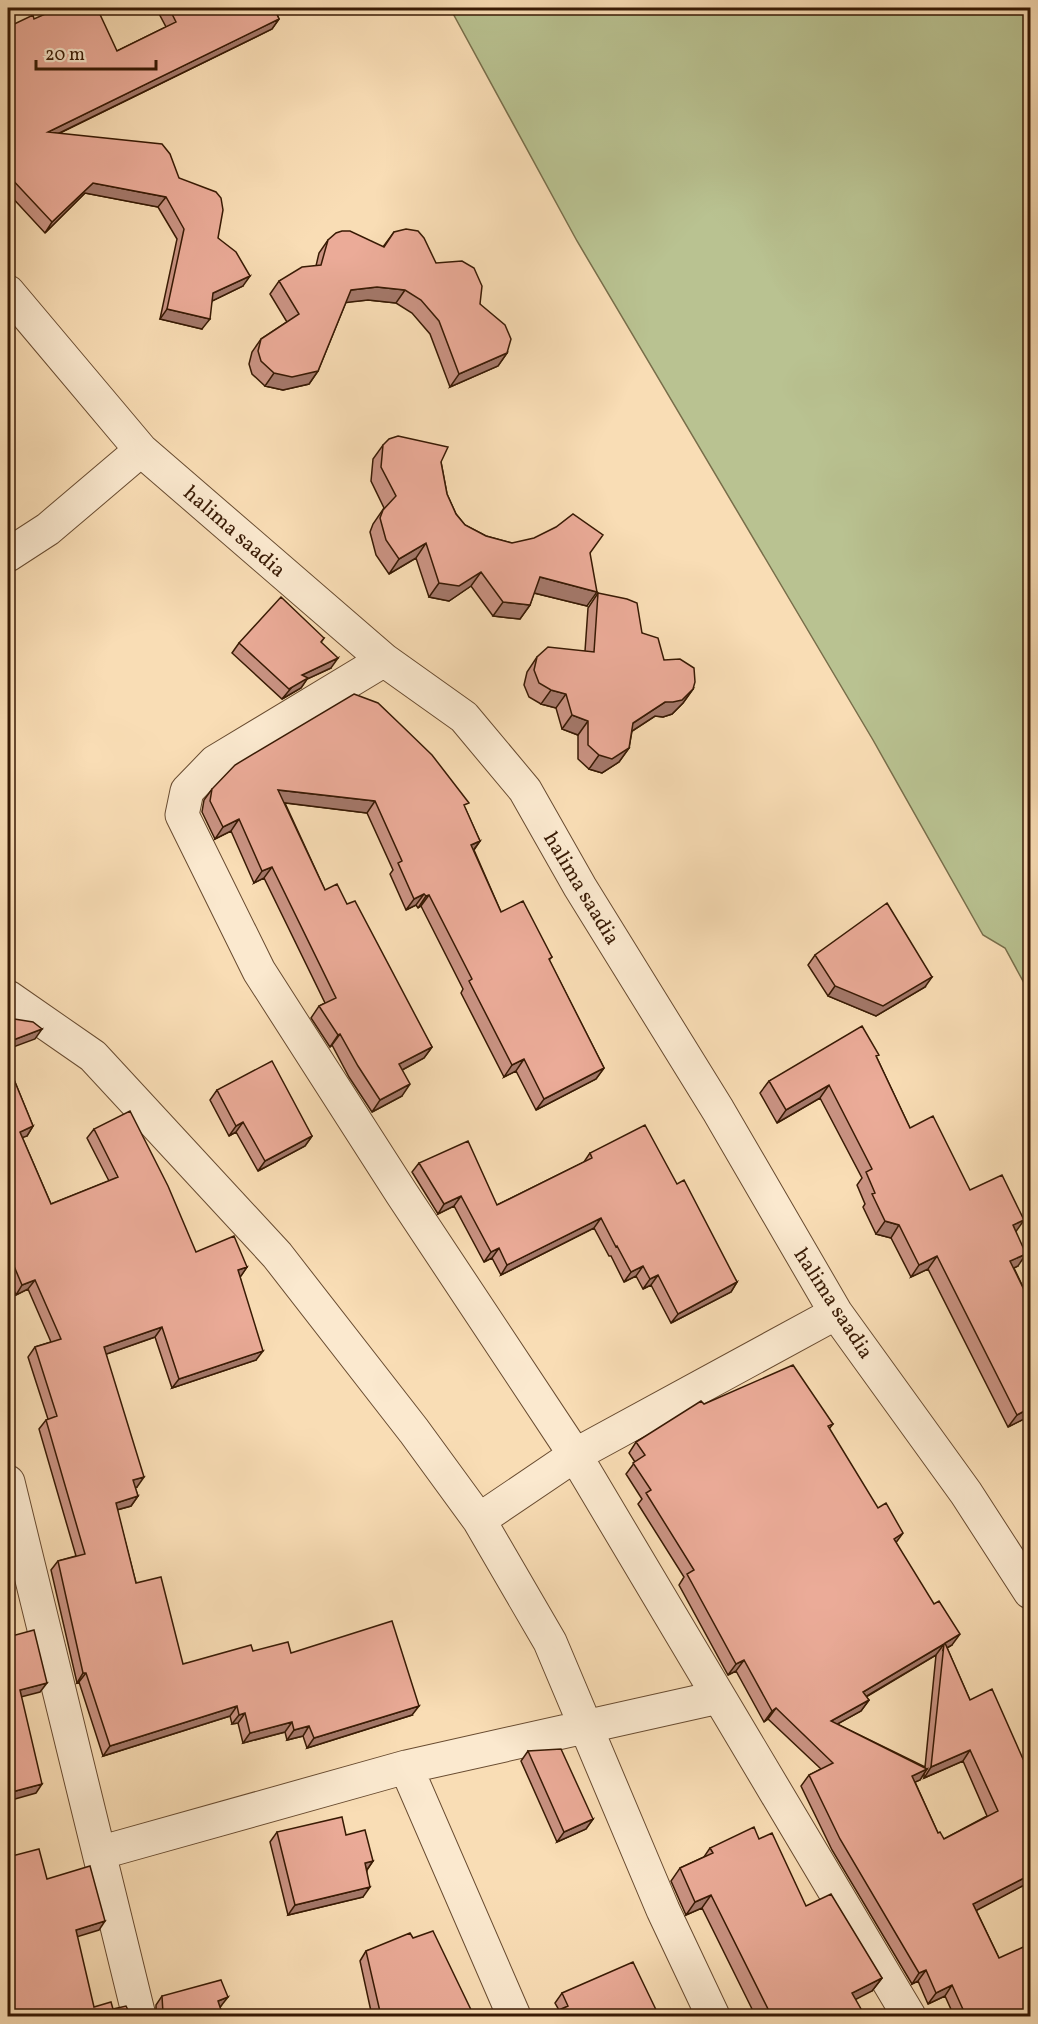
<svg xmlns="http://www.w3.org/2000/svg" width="1038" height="2024" font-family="Vollkorn,serif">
<rect width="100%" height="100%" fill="#f9ddb5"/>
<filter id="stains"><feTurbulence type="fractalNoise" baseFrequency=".00333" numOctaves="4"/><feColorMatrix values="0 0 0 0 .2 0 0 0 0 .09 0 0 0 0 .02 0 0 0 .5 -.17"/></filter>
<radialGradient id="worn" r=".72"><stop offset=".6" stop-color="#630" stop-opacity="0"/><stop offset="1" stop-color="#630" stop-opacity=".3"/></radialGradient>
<!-- green -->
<path fill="#b9c291" stroke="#786e4a" stroke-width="1.5" d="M450,8H1030V994L1005,948L983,935L873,740L577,241Z"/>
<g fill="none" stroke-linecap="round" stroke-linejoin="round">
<defs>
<path id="street" d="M8,292L141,450L384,660L464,717L525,790L580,887L718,1110L836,1313L966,1493L1030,1592
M8,555L48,529L141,450
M384,660L215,762L187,791L182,815L259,971L402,1194L575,1455L909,2016
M8,997L93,1056L277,1255L414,1431L479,1520L550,1642L663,1910L713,2016
M8,1482L139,2016
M479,1520L575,1455L836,1313
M406,1767L514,2016
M99,1853L406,1767L719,1697"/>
</defs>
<!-- street casing -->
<use href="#street" stroke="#684b30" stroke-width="35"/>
<!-- street -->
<use href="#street" stroke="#fbe9cf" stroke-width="33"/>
</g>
<!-- wall -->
<path fill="#ca9383" stroke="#381a04" stroke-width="1.5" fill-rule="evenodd" d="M156,8H274L279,19L272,29L60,133L179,178L218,238L243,286L212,301L202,329L160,319L177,239L158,207L85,193L45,233L8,193V27L34,19L117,51L166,27Z
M394,232L436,263L480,304L507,353L498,366L450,387L430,334L412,313L396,303L368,300L346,302L318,371L309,384L283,390L265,386L252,374L249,364L252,352L261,339L287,322L270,294L279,281L316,266L319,253L328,240L383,247Z
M383,445L441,462L447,494L456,514L465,525L486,536L512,543L590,553L587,606L534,593L530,605L520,619L493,616L471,586L449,601L429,597L416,558L389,574L376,555L370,532L373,524L384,508L371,481L373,459Z
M598,593L642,633L664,660L693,689L683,703L672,714L663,717L655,716L632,731L629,748L619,762L602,773L589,769L578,759V735L562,729L556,708L541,704L529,697L524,685L527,672L537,657L585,651L588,608Z
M324,638L321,642L331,668L307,679L301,688L282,699L232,653L239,643Z
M212,789L465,808L480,841L474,850L501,912L552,957L549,960L604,1068L596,1079L536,1110L516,1071L504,1077L461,993L463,989L421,906L418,908L416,905L406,910L390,874L393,870L367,813L285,803L325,890L347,904L432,1047L424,1058L402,1070V1096L372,1112L349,1077L332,1045L330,1047L311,1018L319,1006L325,1003L264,878L254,883L231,831L215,839L202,812L204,800Z
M815,955L925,987L876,1016L828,996L808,965Z
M877,1058L910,1128L970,1190L1016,1232L1018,1266L1014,1268L1030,1302V1416L1008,1427L928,1269L911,1277L891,1238L876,1234L863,1207L865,1204L857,1185L862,1178L820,1098L777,1123L760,1093L769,1081Z
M8,1065L33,1126L27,1136L22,1137L51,1204L109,1181L87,1138L94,1129L196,1252L247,1267L240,1277L256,1360L172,1388L155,1337L106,1354L137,1487L135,1488L138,1496L131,1506L117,1510L136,1583L183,1664L253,1651L291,1653L412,1715L307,1748L303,1736L287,1740L285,1732L243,1743L238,1723L232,1724L230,1716L103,1756L79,1682L77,1683L51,1570L58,1561L76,1556L39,1429L46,1420L48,1419L28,1357L35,1347L51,1342L28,1289L16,1295L8,1277Z
M217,1090L312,1136L305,1146L258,1171L236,1132L229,1136L210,1100Z
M590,1153L677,1184L737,1282L731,1292L671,1323L651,1285L643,1289L636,1276L624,1282L611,1256H609L594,1228L501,1275L492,1258L484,1262L454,1206L438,1214L412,1172L419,1163L497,1205L584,1162Z
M704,1404L833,1424L829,1429L896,1543L952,1645L947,1648L970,1700L1023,1759L1030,1755V1882L976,1910L999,1958L1030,2016H954L945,1996L928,2004L918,1981L912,1984L832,1850L801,1786L809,1775L821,1769L768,1719L764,1722L736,1671L728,1675L679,1585L684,1577L638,1504L642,1499L626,1474L635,1462L629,1453L636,1442ZM936,1655L925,1767L837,1724L861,1711L869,1700L866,1697ZM963,1761L987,1816L944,1839L938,1833L915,1782L920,1780L924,1773V1778Z
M528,1751L593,1819L586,1829L557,1842L521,1761Z
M277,1832L373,1861L367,1870L363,1897L288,1915L270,1842Z
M759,1839L806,1906L882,1978L872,1991L755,2015L702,1908L686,1915L671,1881L680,1868L704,1857L710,1848Z
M413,1938L474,2016H372L360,1961L366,1951Z
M562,1993L659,2016L559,2010L555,2003Z
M162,1996L221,2006L220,2007L223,2016H156V2005Z"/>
<!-- shaded-wall -->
<path fill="#a4786a" stroke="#381a04" stroke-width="1.5" d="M279,19L272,29L41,142L48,132Z
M93,183L166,197L158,207L85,193L45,233L52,222Z
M250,276L243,286L206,304L213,293Z
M377,287L405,290L396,303L368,300L342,303L351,290Z
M167,309L210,319L202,329L160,319Z
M507,353L498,366L450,387L459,374Z
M318,371L309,384L283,390L265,386L274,373Z
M426,543L416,558L389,574L399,559Z
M481,572L471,586L449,601L429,597L439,583Z
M540,577L597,592L587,606L530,592Z
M503,602L530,605L520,619L493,616Z
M338,658L331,668L307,679L301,688L282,699L302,675Z
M693,689L683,703L672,714L663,717L655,716L623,737L633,723L665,702Z
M551,690L566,694L556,708L541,704Z
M572,715L588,721L578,735L562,729Z
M629,748L619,762L602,773L589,769L599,755Z
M278,790L375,801L367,813L270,801Z
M239,819L231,831L215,839L223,827Z
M480,841L472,852L471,845Z
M272,867L264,878L254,883L262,871Z
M424,894L416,905L406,910L414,899Z
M429,895L421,906L418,908L426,896Z
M932,977L925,987L876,1016L828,996L835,986Z
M42,1029L35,1039L8,1049V1042Z
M340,1034L332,1045L330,1047L338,1035Z
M432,1047L424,1058L391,1076L399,1064Z
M524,1059L516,1071L504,1077L512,1065Z
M604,1068L596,1079L536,1110L544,1099Z
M410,1084L402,1096L372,1112L380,1100Z
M829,1085L820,1098L777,1123L786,1110Z
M243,1122L236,1132L229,1136L236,1126Z
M33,1126L27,1136L13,1141L20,1132Z
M312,1136L305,1146L258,1171L265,1161Z
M461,1196L454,1206L438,1214L444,1204Z
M601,1218L594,1228L501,1275L507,1265Z
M1024,1220L1015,1233L1013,1225Z
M885,1221L899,1225L891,1238L876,1234Z
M499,1248L492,1258L484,1262L491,1252Z
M1026,1254L1018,1266L1001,1274L1010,1261Z
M937,1256L928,1269L911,1277L919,1265Z
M643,1266L636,1276L624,1282L631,1272Z
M247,1267L241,1276L231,1280L238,1270Z
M658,1275L651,1285L643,1289L650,1279Z
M35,1280L28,1289L16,1295L22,1285Z
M737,1282L731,1292L671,1323L678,1314Z
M162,1327L155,1337L98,1357L104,1347Z
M263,1351L256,1360L172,1388L179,1379Z
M1030,1408V1416L1008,1427L1017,1415Z
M144,1477L137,1487L127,1490L133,1480Z
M138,1496L131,1506L109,1512L116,1503Z
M903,1533L895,1544L894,1539Z
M960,1634L952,1645L943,1650L945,1643Z
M944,1644L936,1655L855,1703L863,1692Z
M744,1660L736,1671L728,1675L736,1664Z
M83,1673H86L79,1682L77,1683Z
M47,1683L40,1692L13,1699L20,1690Z
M869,1700L861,1711L823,1732L831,1721Z
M237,1706L230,1716L103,1756L110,1746Z
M419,1706L412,1715L307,1748L314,1738Z
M776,1708L768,1719L764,1722L772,1711Z
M245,1713L238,1723L232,1724L239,1715Z
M292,1722L285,1732L243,1743L250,1733Z
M309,1726L303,1736L287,1740L294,1730Z
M970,1750L963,1761L924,1778L931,1767Z
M927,1769L920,1780L904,1787L912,1776Z
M42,1784L36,1793L8,1801V1793Z
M593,1819L586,1829L557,1842L564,1832Z
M373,1861L366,1871L365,1863Z
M1030,1875V1882L966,1916L973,1904Z
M370,1887L363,1897L288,1915L295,1905Z
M711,1895L702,1908L686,1915L695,1902Z
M105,1921L99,1930L70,1939L76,1930Z
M926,1970L918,1981L912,1984L919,1973Z
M882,1978L872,1991L843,2006L852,1993Z
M952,1985L945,1996L928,2004L936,1993Z
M228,1997L221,2006L212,2011L218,2001Z"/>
<!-- building -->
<path fill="#ebab98" stroke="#381a04" stroke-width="1.5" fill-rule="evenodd" d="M59,8H97L117,51L176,22L169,8H274L279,19L48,132L162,144L170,154L179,178L216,192L221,198L223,210L218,238L236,252L250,276L213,293L210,319L167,309L184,229L166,197L93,183L52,222L8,175V27L33,15L34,19Z
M406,229L418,231L424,238L436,263L462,261L474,268L482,286L480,304L505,325L511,339L507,353L459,374L439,321L421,300L405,290L377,287L351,290L318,371L292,377L274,373L261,361L258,351L261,339L299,314L279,281L302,267L321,265L328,240L336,233L342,231H350L384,247L394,232Z
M398,436L448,447L441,462L447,494L456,514L465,525L486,536L512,543L534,538L556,527L573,514L603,535L590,553L597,592L540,577L530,605L503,602L481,572L459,586L439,583L426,543L399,559L386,540L380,518L383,510L396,496L381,467L383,445L389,439Z
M598,593L627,599L637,603L642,633L658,638L664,660L680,659L694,668L695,682L693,689L682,700L673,702H665L633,723L629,748L612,759L599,755L588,745V721L572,715L566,694L551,690L539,683L534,670L537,657L548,647L594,652Z
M281,597L324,638L321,642L338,658L302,675L308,678L289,689L239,643Z
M354,694L378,703L400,724L432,755L469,803L464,805L480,841L471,845L501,912L523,901L552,957L549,959L604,1068L544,1099L524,1059L512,1065L469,981L472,979L429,895L426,896L424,894L414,899L398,863L402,861L375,801L278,790L325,890L337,884L347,904L355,901L432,1047L399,1064L410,1084L380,1100L358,1066L340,1034L338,1035L319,1006L336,998L272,867L262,871L239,819L223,827L210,801L212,789L235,765Z
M887,903L932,977L883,1006L835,986L815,955Z
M8,1018L33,1022L42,1029L8,1042Z
M862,1026L879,1055L876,1056L910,1128L933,1116L970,1190L1002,1175L1024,1220L1013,1225L1026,1254L1010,1261L1030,1302V1408L1017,1415L937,1256L919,1265L899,1225L885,1221L872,1194L875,1193L866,1172L872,1169L829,1085L786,1110L769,1081Z
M272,1061L312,1136L265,1161L243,1122L236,1126L217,1090Z
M8,1065L33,1126L20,1132L51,1204L118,1177L94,1129L130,1111L168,1186L196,1252L234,1236L247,1267L238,1270L263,1351L179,1379L162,1327L104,1347L144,1477L133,1480L138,1496L116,1503L136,1583L161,1577L183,1664L251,1645L253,1651L288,1642L291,1653L392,1621L419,1706L314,1738L309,1726L294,1730L292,1722L250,1733L245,1713L239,1715L237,1706L110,1746L86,1673H83L58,1561L85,1554L46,1420L57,1416L35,1347L61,1339L35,1280L22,1285L8,1252Z
M645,1125L677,1184L684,1180L737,1282L678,1314L658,1275L650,1279L643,1266L631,1272L617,1246L616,1247L601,1218L507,1265L499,1248L491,1252L461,1196L444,1204L419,1163L468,1141L497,1205L592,1158L590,1153Z
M793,1365L833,1424L828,1426L878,1508L886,1503L903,1533L894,1539L934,1604L939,1601L960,1634L945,1643L970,1700L992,1689L1023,1759L1030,1755V1875L973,1904L999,1958L1030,1944V2016H966L952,1985L936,1993L926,1970L919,1973L840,1839L809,1775L833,1763L776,1708L772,1711L744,1660L736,1664L687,1574L694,1570L646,1493L651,1490L633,1463L645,1455L636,1442L701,1401L704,1404ZM944,1644L931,1767L970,1750L998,1811L944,1839L940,1832L938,1833L912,1776L927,1769L831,1721L869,1700L863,1692Z
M34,1630L47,1683L20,1690L42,1784L8,1793V1637Z
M561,1749L593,1819L564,1832L528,1751Z
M342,1817L346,1835L365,1830L373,1861L365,1863L370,1887L295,1905L277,1832Z
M754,1827L759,1839L772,1833L806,1906L831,1894L882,1978L852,1993L865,2016H753L768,2009L711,1895L695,1902L680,1868L713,1853L710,1848Z
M39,1849L47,1879L90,1866L105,1921L76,1930L94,2007L111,2002L113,2009L126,2006L131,2016H8V1857Z
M433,1931L474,2016H381L366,1951L410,1933L413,1938Z
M633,1962L659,2016H545L568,2006L562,1993Z
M221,1980L228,1997L218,2001L223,2016H161L163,2013L162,1996Z"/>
<g text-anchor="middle" stroke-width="6" stroke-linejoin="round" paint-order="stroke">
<!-- street labels -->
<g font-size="21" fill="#381a04" stroke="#fbe9cf">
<text transform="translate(235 531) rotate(41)" y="7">halima saadia</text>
<text transform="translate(582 888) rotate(59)" y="7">halima saadia</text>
<text transform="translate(834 1303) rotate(57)" y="7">halima saadia</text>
</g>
</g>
<!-- margin -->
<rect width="1038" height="2024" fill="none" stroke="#f9ddb5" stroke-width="30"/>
<rect x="9" y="9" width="1020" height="2006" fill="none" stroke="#381a04" stroke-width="3"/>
<rect x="15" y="15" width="1008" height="1994" fill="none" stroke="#381a04" stroke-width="1.5"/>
<!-- scale -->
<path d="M36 60v9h120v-9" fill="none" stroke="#381a04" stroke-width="3"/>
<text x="45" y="60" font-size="18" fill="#381a04" stroke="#fbe9cf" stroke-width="4.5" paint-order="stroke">20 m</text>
<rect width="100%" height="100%" filter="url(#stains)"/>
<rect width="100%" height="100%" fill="url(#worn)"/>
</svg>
